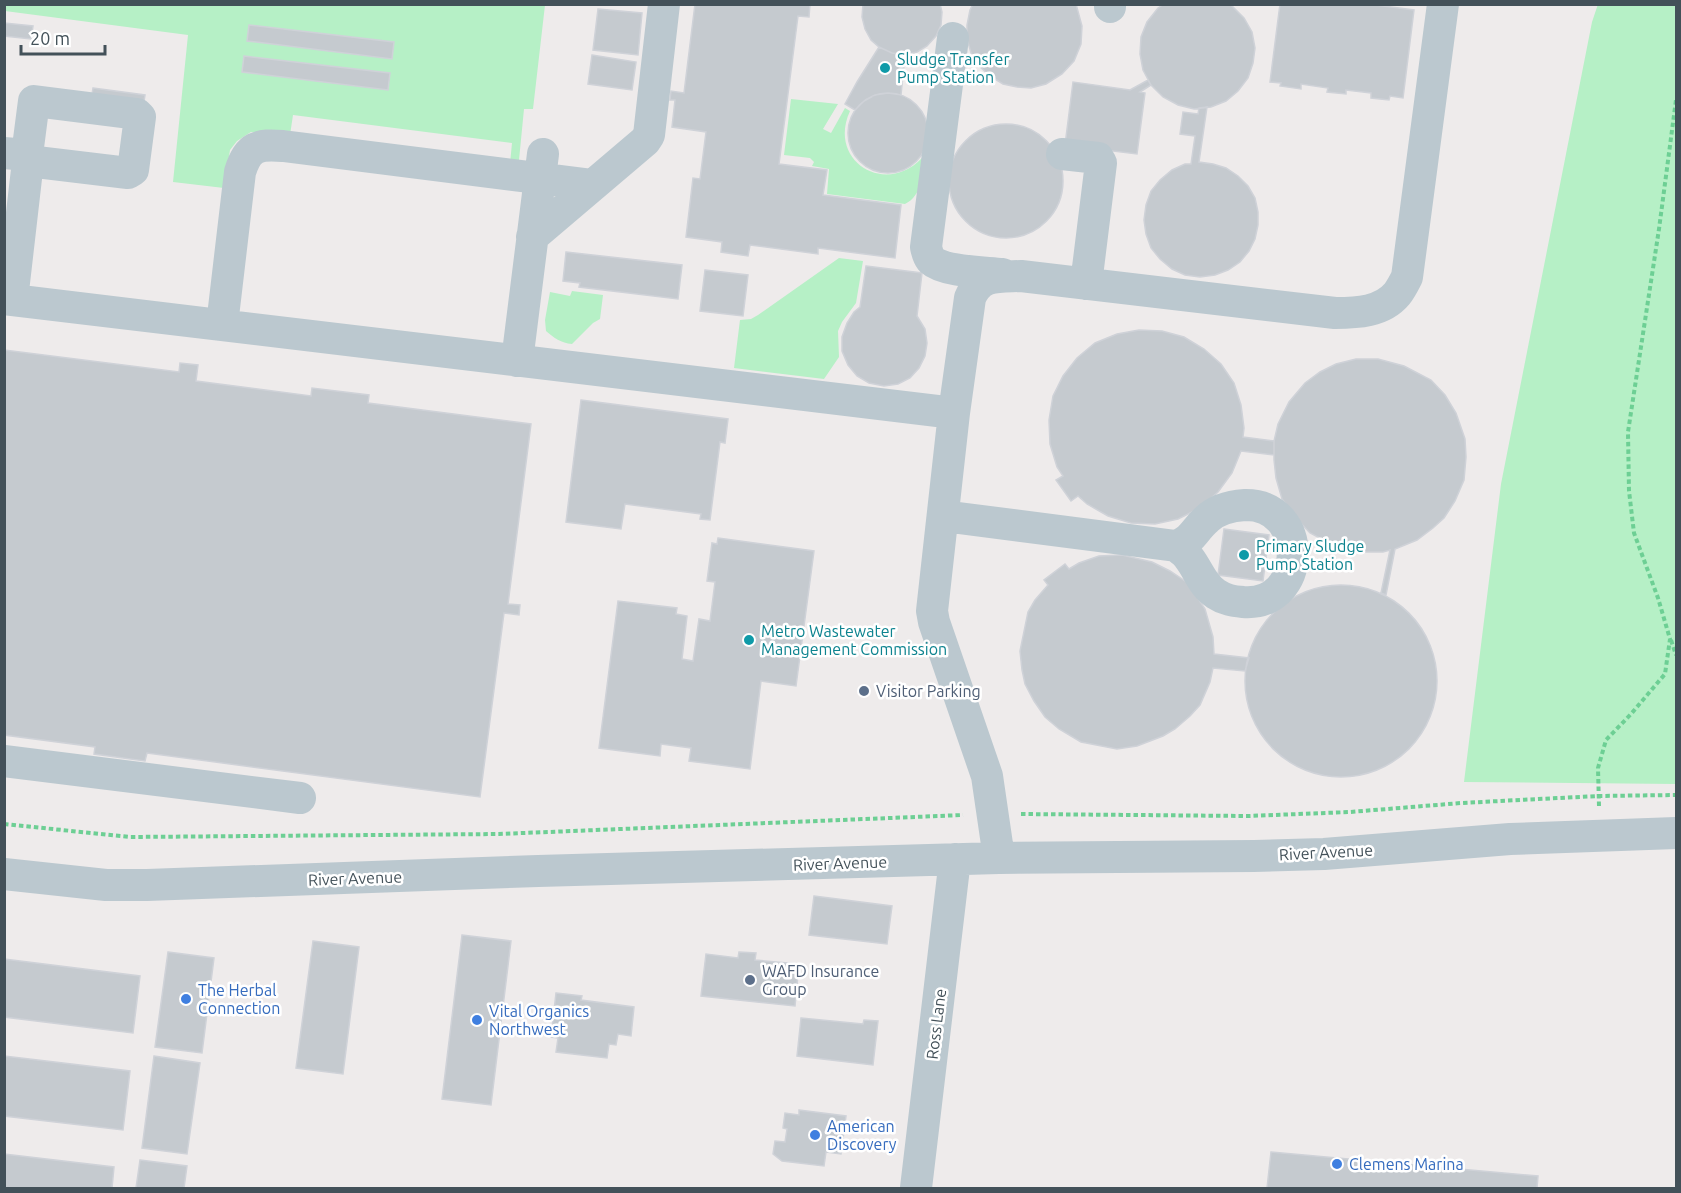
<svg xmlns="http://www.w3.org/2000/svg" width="1681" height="1193" font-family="Ubuntu,sans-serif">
<rect width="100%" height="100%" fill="#eeebeb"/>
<!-- green -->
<path fill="#b6f0c6" d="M5,4L545,5L533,109H524L519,160L510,164L512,143L293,115L290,135L251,132L237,141L230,150L224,188L173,182L188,35L5,11Z
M1598,4L1676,5V784L1464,782L1501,484L1592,22Z
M791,99L838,104L823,129L831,133L845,108L850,111C827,161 885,197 922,158H925C922,175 922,196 905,204L827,194L829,169L812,166L814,162L810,158L784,155Z
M839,258L863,261L856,303L842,322L838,331L839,357L824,379L734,368L740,320L751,319L758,315Z
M572,291L603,295L600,319L593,323L572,344C561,343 554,338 546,331L545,320L550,292L570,296Z"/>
<!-- building -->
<path fill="#c5cacf" stroke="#cfd2d8" stroke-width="1.5" d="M695,4H810L809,17L798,16L779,164L827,170L823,195L901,205L895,258L818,248V254L750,245L748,256L721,252L722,242L686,237L693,178L700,179L706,132L672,127L675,100H670L671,91L684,93Z
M863,4H940L942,12L941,25L936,36L927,46L917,52L905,55L892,53L879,47L871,40L865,29L862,17Z
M973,4H1076L1082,26L1081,44L1074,61L1062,74L1046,84L1031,88L1017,87L1003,84L990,76L979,66L971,53L967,39V25L970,10Z
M1164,4H1230L1244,18L1252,32L1255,48L1253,63L1248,78L1238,91L1226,101L1211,107L1194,109L1178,105L1163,97L1151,85L1143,70L1140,54L1141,37L1147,22L1158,8Z
M1280,4H1368L1414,10L1403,98L1390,96L1389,100L1371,98V93L1346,90V94L1327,92L1328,88L1301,84V89L1280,86L1281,83L1270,82Z
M598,9L642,13L638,55L593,50Z
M4,23L33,26L31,39L4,36Z
M249,25L394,42L392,59L247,41Z
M879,47L892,53L905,55L901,95L888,93L875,95L864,101L855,110L845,104L857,82Z
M592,55L636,62L632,90L588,84Z
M244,56L390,73L388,90L242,72Z
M1148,80L1151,85L1140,92L1145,93L1137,154L1065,145L1073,82L1130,90Z
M93,88L145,95L143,108L91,101Z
M848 133a40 40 0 1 1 80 0a40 40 0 1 1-80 0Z
M1207,107L1199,162L1213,164L1226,168L1238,176L1248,186L1255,198L1258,212V225L1255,239L1249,251L1240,262L1228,270L1215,275L1200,277L1185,275L1172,269L1160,259L1151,248L1146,234L1144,220L1146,205L1151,191L1160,180L1172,170L1185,164H1191L1195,136L1180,134L1183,112L1198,114L1199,108Z
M949 181a57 57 0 1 1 114 0a57 57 0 1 1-114 0Z
M566,252L682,265L678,299L579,287L580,283L563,281Z
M866,266L922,273L917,316L925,329L927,343L925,356L919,368L910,378L898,384L884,386L869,383L857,376L848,365L842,351V337L847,323L854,312L860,307Z
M705,270L748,275L743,316L700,311Z
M1139,330L1162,331L1184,337L1204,349L1221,364L1234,383L1241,405L1244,428L1243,437L1274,441V455L1241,451L1232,473L1218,492L1200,508L1178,519L1155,524L1131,523L1108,516L1087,504L1078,496L1071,501L1056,480L1063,476L1057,467L1050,444L1049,420L1053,396L1063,376L1077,358L1095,343L1117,334Z
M4,350L179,372L180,363L198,365L196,381L311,396L312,388L369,395L368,403L531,424L508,604L520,605L519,615L504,613L480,797L147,753L145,761L94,754L95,747L4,735Z
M1356,359H1378L1404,366L1431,380L1445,395L1456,413L1465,439L1466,457L1464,480L1455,501L1444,518L1433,528L1417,540L1395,549L1386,595L1381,593L1390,550L1383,552H1355L1333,545L1310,533L1296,518L1282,499L1276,478L1274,460V441L1278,424L1289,402L1305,383L1320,372L1336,364Z
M581,400L728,419L725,443L720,442L710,520L700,519L701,514L625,504L621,529L566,522Z
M1224,529L1269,535L1263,581L1218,575Z
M718,538L814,551L796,686L761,681L750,769L689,761L691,748L661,744L660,756L599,748L618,601L677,608L676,614L687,616L682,659L693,661L699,619L710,621L715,582L707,581L712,543L717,544Z
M1122,555L1152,562L1170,571L1188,583L1205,609L1213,637L1214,654L1249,658L1245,671L1213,668L1210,682L1200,705L1190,716L1175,729L1163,736L1137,746L1117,749L1081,742L1059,729L1045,717L1034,701L1025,684L1022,670L1020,651L1028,612L1035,600L1048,585L1044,580L1065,564L1069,569L1079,563L1099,556Z
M1245 681a96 96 0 1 1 192 0a96 96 0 1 1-192 0Z
M814,896L892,906L887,944L809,935Z
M462,935L511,941L491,1105L442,1099Z
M313,941L359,947L343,1074L296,1068Z
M168,952L214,958L202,1053L155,1047Z
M739,952L756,953L755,960L799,964L795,1006L701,996L706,954L738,958Z
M4,959L140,976L133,1033L4,1017Z
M556,993L582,996L581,1000L634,1007L631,1036L618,1034L616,1045L609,1044L607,1058L556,1052L558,1038L551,1037Z
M801,1018L863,1024L864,1020L878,1021L873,1065L797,1056Z
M4,1056L130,1071L123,1130L4,1116Z
M154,1056L200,1063L187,1154L142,1148Z
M799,1110L846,1116L841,1154L826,1152L824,1166L782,1161L773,1154L775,1141L785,1142L787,1129L783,1128L785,1113L799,1115Z
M1271,1152L1538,1176L1537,1188H1267Z
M4,1154L114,1167L112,1188H4Z
M140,1160L187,1166L184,1188H136Z"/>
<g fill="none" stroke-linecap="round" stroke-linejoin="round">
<!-- path -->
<path stroke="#6dcf94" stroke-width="4" stroke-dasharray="4.5 3" stroke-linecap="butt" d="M1671,640L1676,655
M1599,806L1598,768L1606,740L1631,714L1665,674L1670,639L1658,598L1634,533L1629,491L1628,432L1659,229L1676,100
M1021,814L1248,816L1350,812L1461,803L1598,796L1676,795
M4,824L130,837L499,834L963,815"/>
<!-- minor -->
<path stroke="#bbc8cf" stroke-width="32" d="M1110,7V4
M953,38L926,247C927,252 928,256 931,260C944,272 984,272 1002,274
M4,153L27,155L28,161L12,300
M1062,154L1098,158L1101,163L1086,284
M27,155L34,101L137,114L140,117L133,170L128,173L28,161
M532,237L645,141L649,135L664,4
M4,299L954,413
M222,325L240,172C248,146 258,144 283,146L593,185
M517,361L543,154
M943,516L1176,546C1181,550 1186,553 1189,558C1199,571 1202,585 1216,594C1225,600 1233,601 1243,602C1308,607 1310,504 1245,505C1231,506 1216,510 1207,519C1194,530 1193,540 1176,546
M4,761L300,798
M999,858L987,776L934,622L932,611L954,413L970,298C980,274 997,277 1021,276L1335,313C1357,313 1382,312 1397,294C1401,289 1404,283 1407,277L1443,4
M4,874L106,885H147L538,871L999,858L1254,856L1324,854L1510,839L1676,833
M916,1188L955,859"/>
</g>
<!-- markers -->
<g fill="#0f9aa8" stroke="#fff" stroke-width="2">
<circle cx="885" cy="68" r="6"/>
<circle cx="1244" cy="555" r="6"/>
<circle cx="749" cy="640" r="6"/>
</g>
<g fill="#5c6f8a" stroke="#fff" stroke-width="2">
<circle cx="864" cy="691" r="6"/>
<circle cx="750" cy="980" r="6"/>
</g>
<g fill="#3f7fe0" stroke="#fff" stroke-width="2">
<circle cx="186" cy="999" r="6"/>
<circle cx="477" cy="1020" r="6"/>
<circle cx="815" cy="1135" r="6"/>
<circle cx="1337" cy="1164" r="6"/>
</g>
<g text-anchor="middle" stroke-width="5" stroke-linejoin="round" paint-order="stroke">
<!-- culture labels -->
<g font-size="16" fill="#0d838f" stroke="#fff" text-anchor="start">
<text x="897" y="65">Sludge Transfer<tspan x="897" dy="18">Pump Station</tspan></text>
<text x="1256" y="552">Primary Sludge<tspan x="1256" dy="18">Pump Station</tspan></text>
<text x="761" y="637">Metro Wastewater<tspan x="761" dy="18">Management Commission</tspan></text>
</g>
<!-- service labels -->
<g font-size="16" fill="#4e5e75" stroke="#fff" text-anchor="start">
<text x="876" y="697">Visitor Parking</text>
<text x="762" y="977">WAFD Insurance<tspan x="762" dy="18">Group</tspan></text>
</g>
<!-- street labels -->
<g font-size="16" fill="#435159" stroke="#fff">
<text transform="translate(1326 852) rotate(-3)" y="6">River Avenue</text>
<text transform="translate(840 863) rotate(-2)" y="6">River Avenue</text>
<text transform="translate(355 878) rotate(-2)" y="6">River Avenue</text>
<text transform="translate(936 1024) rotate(-83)" y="6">Ross Lane</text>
</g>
<!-- shop labels -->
<g font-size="16" fill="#366cbe" stroke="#fff" text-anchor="start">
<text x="198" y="996">The Herbal<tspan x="198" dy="18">Connection</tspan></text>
<text x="489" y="1017">Vital Organics<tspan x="489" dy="18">Northwest</tspan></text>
<text x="827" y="1132">American<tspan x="827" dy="18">Discovery</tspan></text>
<text x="1349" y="1170">Clemens Marina</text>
</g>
</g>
<!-- border -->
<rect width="1681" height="1193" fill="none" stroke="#435159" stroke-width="12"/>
<!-- scale -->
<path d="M21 45v9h84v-9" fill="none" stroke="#435159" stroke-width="3"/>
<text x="30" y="45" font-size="18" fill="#435159" stroke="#ffffff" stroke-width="4.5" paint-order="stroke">20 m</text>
</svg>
